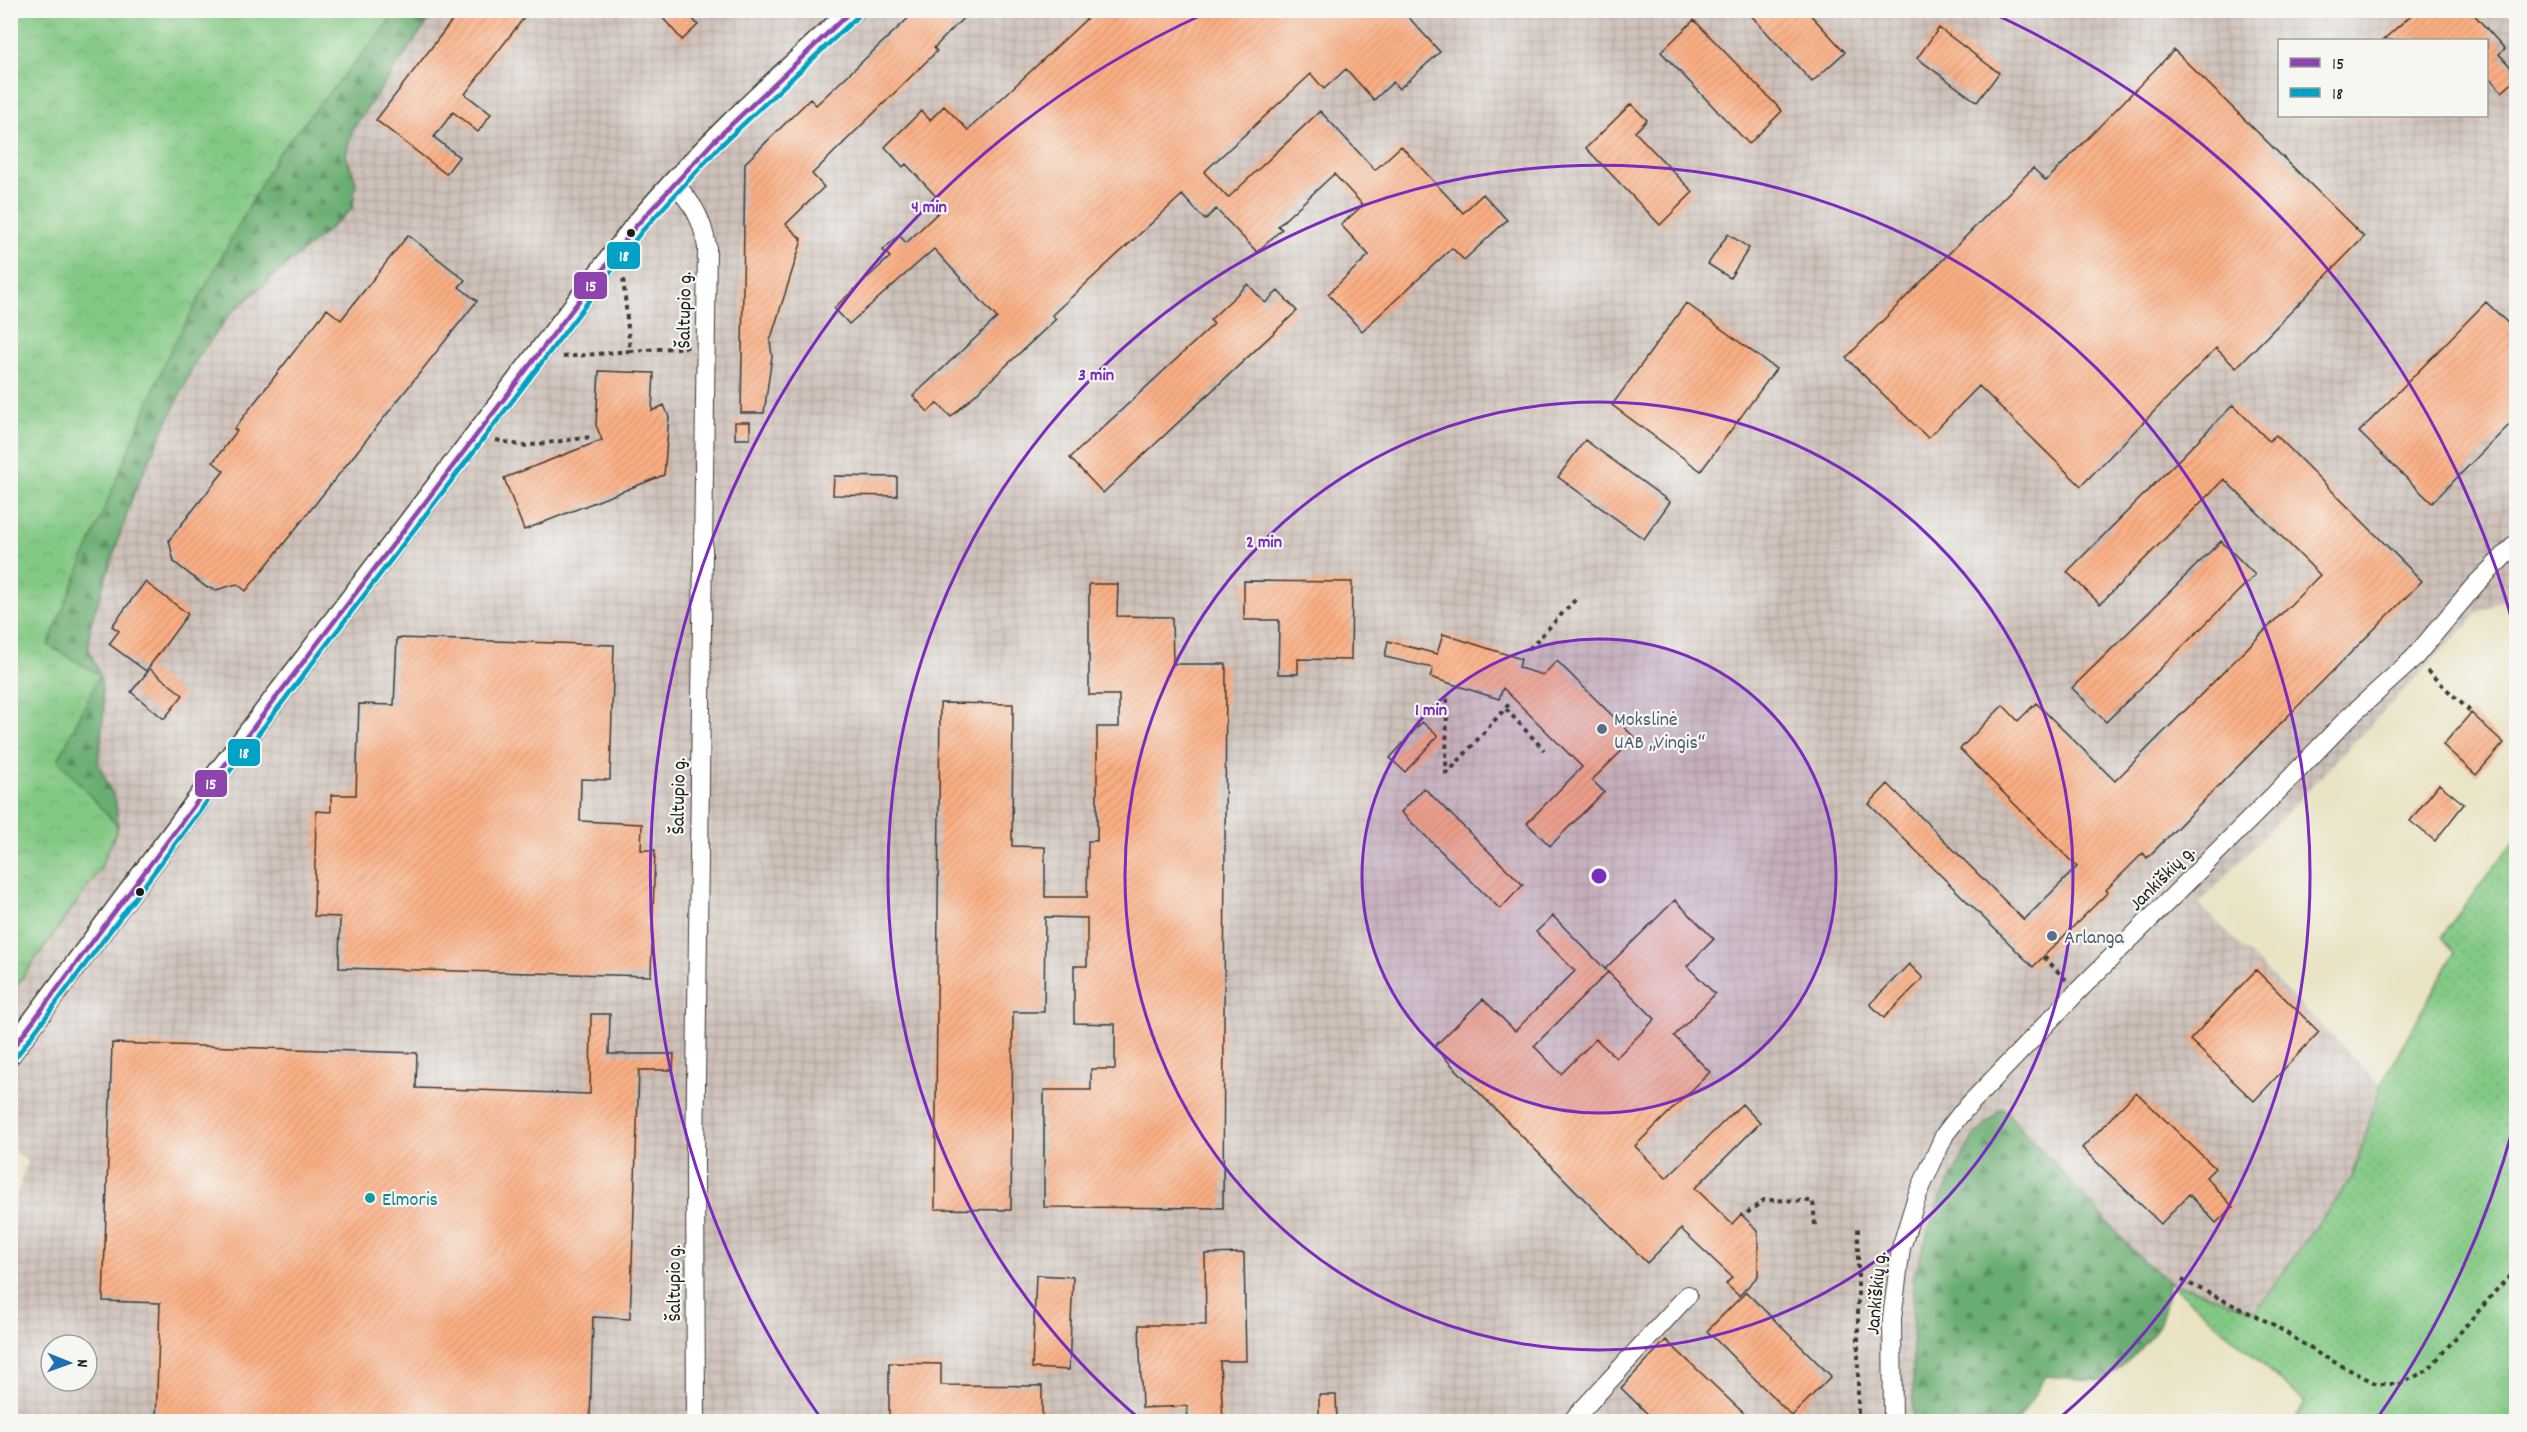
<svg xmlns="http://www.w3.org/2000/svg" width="2527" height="1432" font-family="Dekko,sans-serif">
<defs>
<pattern id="industrial-grid" width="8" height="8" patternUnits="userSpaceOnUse" patternTransform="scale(1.5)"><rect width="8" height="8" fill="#cec1b9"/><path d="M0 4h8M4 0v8" fill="none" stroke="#b0a59e"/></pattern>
<pattern id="grass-dots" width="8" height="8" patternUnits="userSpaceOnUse" patternTransform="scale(1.5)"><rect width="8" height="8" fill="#83c984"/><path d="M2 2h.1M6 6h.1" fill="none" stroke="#71ac71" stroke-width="1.8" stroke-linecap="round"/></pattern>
<pattern id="forest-firs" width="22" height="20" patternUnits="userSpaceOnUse" patternTransform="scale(1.5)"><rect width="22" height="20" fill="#6aad72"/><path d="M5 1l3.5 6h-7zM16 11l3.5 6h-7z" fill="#568c5d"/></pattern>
<pattern id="park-crowns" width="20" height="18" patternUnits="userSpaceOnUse" patternTransform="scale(1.5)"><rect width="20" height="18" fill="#83c984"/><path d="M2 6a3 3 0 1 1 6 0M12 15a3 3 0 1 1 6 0" fill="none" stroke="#71ac71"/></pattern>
<pattern id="building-hatch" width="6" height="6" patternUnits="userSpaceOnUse" patternTransform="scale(1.5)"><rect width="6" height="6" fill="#faae83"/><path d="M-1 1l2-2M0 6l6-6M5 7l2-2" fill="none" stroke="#d69571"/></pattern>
</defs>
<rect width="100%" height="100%" fill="#f6f6f2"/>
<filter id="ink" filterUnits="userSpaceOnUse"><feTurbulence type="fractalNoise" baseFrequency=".0167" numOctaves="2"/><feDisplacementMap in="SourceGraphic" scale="12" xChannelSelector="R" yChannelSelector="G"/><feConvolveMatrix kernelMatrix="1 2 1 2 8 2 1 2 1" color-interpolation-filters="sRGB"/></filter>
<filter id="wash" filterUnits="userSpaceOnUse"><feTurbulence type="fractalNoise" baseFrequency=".008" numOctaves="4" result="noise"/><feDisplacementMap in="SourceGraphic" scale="24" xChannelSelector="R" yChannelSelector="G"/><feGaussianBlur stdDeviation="1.35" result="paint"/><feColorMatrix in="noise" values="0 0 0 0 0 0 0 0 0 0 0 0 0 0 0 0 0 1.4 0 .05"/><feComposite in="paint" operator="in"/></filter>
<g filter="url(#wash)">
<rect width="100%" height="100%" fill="#e9e3c2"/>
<!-- industrial -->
<path fill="url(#industrial-grid)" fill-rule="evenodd" d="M435,11H2516V590L2513,594L2478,613L2199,904L2381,1085L2353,1176L2254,1311L2168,1281L2142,1260L1936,1207L1913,1278V1421L11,1422V1216L27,1161L11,1149V993L99,871L118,827L116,802L98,763L104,709L100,675L88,647L91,623L133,495L197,358L230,314L352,209L356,182L346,155L352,130ZM2280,40H2486V116H2280ZM51,1345H87V1381H51Z"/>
<!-- grass -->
<path fill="url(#grass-dots)" stroke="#507250" stroke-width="1.5" d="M2516,838V1421H2294L2305,1402L2168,1281L2255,1311L2353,1176L2381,1085L2454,953L2441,937Z"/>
<!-- forest -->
<path fill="url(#forest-firs)" stroke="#436447" stroke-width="1.5" d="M11,11H435L352,130L346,155L356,182L352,209L230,314L197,358L133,495L91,623L88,647L100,675L104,709L98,763L116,802L118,827L99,871L11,993Z
M2002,1107L2142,1260L2168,1281C2168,1333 2140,1350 2104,1381L2046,1376L2018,1421H1913V1279L1936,1207L1971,1141Z"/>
<!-- park -->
<path fill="url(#park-crowns)" stroke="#507250" stroke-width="1.5" d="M11,10L398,11L277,155L168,355L48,645L100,675L58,760L118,827L99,871L11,993Z"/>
<g id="blocks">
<!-- building -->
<path fill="url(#building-hatch)" d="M460,10H530L465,94L491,114L478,132L453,112L434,137L459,157L446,174L376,120Z
M656,10H685L698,25L682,40Z
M917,10H971L934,48L937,51L812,174L824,187L786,224L802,240L770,341L772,356L764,413H741L745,163L810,99L816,105Z
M1096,10H1402L1440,52L1399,89L1393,82L1374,100L1346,69L1324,89L1311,74L1204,172L1228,198L1320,111L1375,170L1401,146L1463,213L1483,194L1507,220L1464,260L1452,248L1362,331L1328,294L1369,255L1341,225L1363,205L1334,174L1278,226L1282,229L1257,252L1216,209L1205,220L1182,195L1052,315L1056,319L951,417L937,403L928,412L913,396L997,318L934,249L849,324L834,308L890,257L883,250L899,235L906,243L945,206L906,164L903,167L885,147L921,111L930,120L944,106L968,130Z
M1746,10H1806L1845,52L1812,82Z
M2417,10H2470L2505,49L2499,54L2517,74V79L2502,92L2487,75V40H2383Z
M1694,20L1782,111L1749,144L1661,52Z
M1939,28L1999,73L1977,102L1917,58Z
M2174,50L2364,237L2236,368L2216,348L2081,486L1979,386L1928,438L1846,358L2033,168L2046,181Z
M1631,104L1647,120L1635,132L1693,192L1660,225L1586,148Z
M1728,234L1749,248L1730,278L1708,264Z
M408,235L465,280L459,287L477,301L246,591L237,584L216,590L206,587L174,562L169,540L224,471L213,462L237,431L234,429L327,309L341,320Z
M1248,284L1265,303L1278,291L1297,311L1103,493L1070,458L1214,324L1210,320Z
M2486,302L2517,332V417L2432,503L2359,432Z
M1686,303L1776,369L1701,471L1612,405Z
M599,371L654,373L652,411L664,405L669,417L664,475L524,530L504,478L602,440L596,425Z
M2233,405L2269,441L2276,435L2422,581L2147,858L2143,853L2106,890L2108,892L2033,967L1869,804L1888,784L2024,920L2077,867L1960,749L2003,705L2018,721L2036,703L2115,781L2320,575L2224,479L2100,604L2067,572Z
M735,422H750V439H735Z
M1585,440L1670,502L1644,539L1558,477Z
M834,476L897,477V496L833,495Z
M2221,541L2255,575L2106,722L2072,688Z
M1244,581L1352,582L1351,660L1298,659V674H1278L1279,620H1244Z
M145,582L188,614L146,671L109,644L119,631L112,626Z
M1089,584H1118L1117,616L1172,617L1173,664H1226L1223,1208L1044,1207V1090H1091V1069H1115V1024L1074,1023V966H1087V918L1045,917L1044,1012H1013L1011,1210L935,1209L940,703L1013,704L1012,846L1045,847V897H1087L1088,841H1097V727H1119V695H1089Z
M1443,634L1521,659L1519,668L1543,675L1557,661L1635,738L1592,780L1604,792L1550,846L1527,823L1582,767L1503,688L1499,699L1430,677L1433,668L1385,657L1388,641L1437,654Z
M397,638L614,645L610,780L581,779L580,821L642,824L641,850H655L651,976L339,968L340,917L314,916L316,811L331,812V795H356L359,704L394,705Z
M150,669L183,695L164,719L131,692Z
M2471,713L2504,743L2476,775L2443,745Z
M1422,722L1438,736L1405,772L1390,758Z
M2439,784L2464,804L2435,841L2410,821Z
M1424,788L1523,885L1500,909L1401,812Z
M1675,900L1714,939L1687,966L1715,994L1674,1036L1710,1072L1635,1146L1666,1178L1742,1104L1760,1123L1695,1188L1732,1224L1741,1214L1758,1231V1276L1739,1296L1726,1284L1732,1277L1681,1229L1647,1263L1434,1047L1483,999L1515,1031L1575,971L1536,932L1553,916L1608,972L1534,1046L1561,1074L1596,1039L1616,1058L1655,1019L1605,969Z
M1909,964L1923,978L1884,1018L1870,1004Z
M2256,970L2319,1032L2254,1101L2190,1040Z
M591,1014H610L609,1054H674L673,1070H639L630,1319L593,1317L590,1422H156L160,1303L103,1301L112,1043L417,1053L416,1088L590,1094Z
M2136,1092L2215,1168L2206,1177L2233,1207L2216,1223L2189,1194L2161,1224L2082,1148Z
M1244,1253L1246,1361H1220L1223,1422H1188L1187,1406L1142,1408L1139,1325H1206L1205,1254Z
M1036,1275L1073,1277L1069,1370L1032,1368Z
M1746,1292L1831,1376L1792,1416L1707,1331Z
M1666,1340L1753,1422H1656L1621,1388Z
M889,1363L941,1364V1385L1042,1386V1422H889Z
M1319,1395H1336L1337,1422H1319Z"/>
</g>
</g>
<g filter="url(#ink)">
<use href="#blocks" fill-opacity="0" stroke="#3b3a35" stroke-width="1.5"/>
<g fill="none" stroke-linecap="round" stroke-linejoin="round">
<defs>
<path id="minor" d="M673,182C693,204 702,217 707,247L695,1160L696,1422
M1571,1422L1688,1295
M1893,1422L1892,1318L1901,1248L1917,1196L1945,1134L1963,1111L2077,992L2275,794L2348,718L2413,659L2475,585L2516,544"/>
<path id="tertiary" d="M10,1053L211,783L636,226C702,147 777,80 853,10"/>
</defs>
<!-- minor casing -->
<use href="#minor" stroke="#3b3a35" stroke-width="20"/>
<!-- tertiary casing -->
<use href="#tertiary" stroke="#3b3a35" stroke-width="25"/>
<!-- path -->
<path stroke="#3b3a35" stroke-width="4" stroke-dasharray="4.5 4.5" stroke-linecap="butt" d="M630,351L689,347
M563,357L630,351L623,276
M496,440L524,446L591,437
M1529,649L1576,599
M2427,671L2471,712
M1506,709L1544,750
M1446,775L1510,703
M1446,775L1447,695
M2044,957L2066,980
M1747,1213L1764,1200L1813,1201L1815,1225
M2182,1280L2274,1325L2319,1354L2377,1384H2400L2428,1370L2499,1287L2516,1270
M1858,1422V1224"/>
<!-- minor -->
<use href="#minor" stroke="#fff" stroke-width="18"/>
<!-- tertiary -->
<use href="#tertiary" stroke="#fff" stroke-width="22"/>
<defs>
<path id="bus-1" d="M10,1052L211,783L636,226L714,141L852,10"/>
<path id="bus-2" d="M16,1057L217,788L642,231L719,147L858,16"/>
</defs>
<!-- bus-1 casing -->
<use href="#bus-1" stroke="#f6f6f2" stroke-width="9"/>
<!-- bus-2 casing -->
<use href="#bus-2" stroke="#f6f6f2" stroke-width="9"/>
<!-- bus-1 -->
<use href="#bus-1" stroke="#8e44ad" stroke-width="4.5"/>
<!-- bus-2 -->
<use href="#bus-2" stroke="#01a2c5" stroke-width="4.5"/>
</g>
</g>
<!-- distance rings -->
<circle cx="1599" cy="876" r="237" fill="#7b2cbf" fill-opacity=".12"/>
<g fill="none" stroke="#7b2cbf" stroke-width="3">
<circle cx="1599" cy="876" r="237"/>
<circle cx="1599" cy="876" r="474"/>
<path d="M1142 1421A711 711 0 1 1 2056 1421"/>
<path d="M2515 1121A948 948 0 0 1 2376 1420M822 1420A948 948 0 0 1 1206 13M1992 13A948 948 0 0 1 2515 631"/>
</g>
<!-- markers -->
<g fill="#1c1c1c" stroke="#f6f6f2" stroke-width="2">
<circle cx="631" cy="233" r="5"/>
<circle cx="140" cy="892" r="5"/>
</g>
<g fill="#5c6f8a" stroke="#f6f6f2" stroke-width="2">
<circle cx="1602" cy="729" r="6"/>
<circle cx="2052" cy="936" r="6"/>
</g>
<circle fill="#0f9aa8" stroke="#f6f6f2" stroke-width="2" cx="370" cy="1198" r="6"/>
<g text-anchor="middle" stroke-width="4.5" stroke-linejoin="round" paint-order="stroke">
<!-- street labels -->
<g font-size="20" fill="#1c1c1c" stroke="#f6f6f2">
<text transform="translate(683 310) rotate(-89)" y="7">Šaltupio g.</text>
<text transform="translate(677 796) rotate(-89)" y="7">Šaltupio g.</text>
<text transform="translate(2161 877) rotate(-45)" y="7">Jankiškių g.</text>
<text transform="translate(673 1283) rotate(-90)" y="7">Šaltupio g.</text>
<text transform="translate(1875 1293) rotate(-85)" y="7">Jankiškių g.</text>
</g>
<!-- service labels -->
<g font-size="20" fill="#4e5e75" stroke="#f6f6f2" text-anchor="start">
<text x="1614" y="725">Mokslinė<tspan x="1614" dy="23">UAB „Vingis“</tspan></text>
<text x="2064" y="943">Arlanga</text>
</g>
<!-- culture labels -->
<g font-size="20" fill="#0d838f" stroke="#f6f6f2" text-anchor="start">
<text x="382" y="1205">Elmoris</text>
</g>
</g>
<circle cx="1599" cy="876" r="9" fill="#7b2cbf" stroke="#f6f6f2" stroke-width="3"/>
<g font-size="18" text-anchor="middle" font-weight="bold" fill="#7b2cbf" stroke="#f6f6f2" stroke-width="4.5" stroke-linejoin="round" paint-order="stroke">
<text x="929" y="212">4 min</text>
<text x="1096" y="380">3 min</text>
<text x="1264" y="547">2 min</text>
<text x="1431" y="715">1 min</text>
</g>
<g stroke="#f6f6f2" stroke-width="2">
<rect x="606" y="241" width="35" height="29" rx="6" fill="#01a2c5"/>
<rect x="573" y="271" width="35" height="29" rx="6" fill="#8e44ad"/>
<rect x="227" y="738" width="34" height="29" rx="6" fill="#01a2c5"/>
<rect x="194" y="769" width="34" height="29" rx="6" fill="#8e44ad"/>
</g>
<g font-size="16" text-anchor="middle" font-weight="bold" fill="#fff">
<text x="624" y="261">18</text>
<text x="591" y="291">15</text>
<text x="244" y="758">18</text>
<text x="211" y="789">15</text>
</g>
<!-- margin -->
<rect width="2527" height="1432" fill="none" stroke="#f6f6f2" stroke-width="36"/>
<!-- legend -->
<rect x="2278" y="39" width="210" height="78" fill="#f6f6f2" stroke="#9f9f9c" stroke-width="1.5"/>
<rect x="2290" y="58" width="30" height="9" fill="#8e44ad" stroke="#9f9f9c" stroke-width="1.5"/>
<text x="2332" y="69" font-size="18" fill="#1c1c1c">15</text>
<rect x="2290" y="88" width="30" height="9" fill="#01a2c5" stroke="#9f9f9c" stroke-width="1.5"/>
<text x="2332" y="99" font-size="18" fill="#1c1c1c">18</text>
<!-- north arrow -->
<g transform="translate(69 1363) rotate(91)"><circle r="28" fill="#f6f6f2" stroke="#9f9f9c" stroke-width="1.5"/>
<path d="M0-4.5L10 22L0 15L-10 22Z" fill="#1f6fb2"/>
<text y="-9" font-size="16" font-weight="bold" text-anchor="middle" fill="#1c1c1c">N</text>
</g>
</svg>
